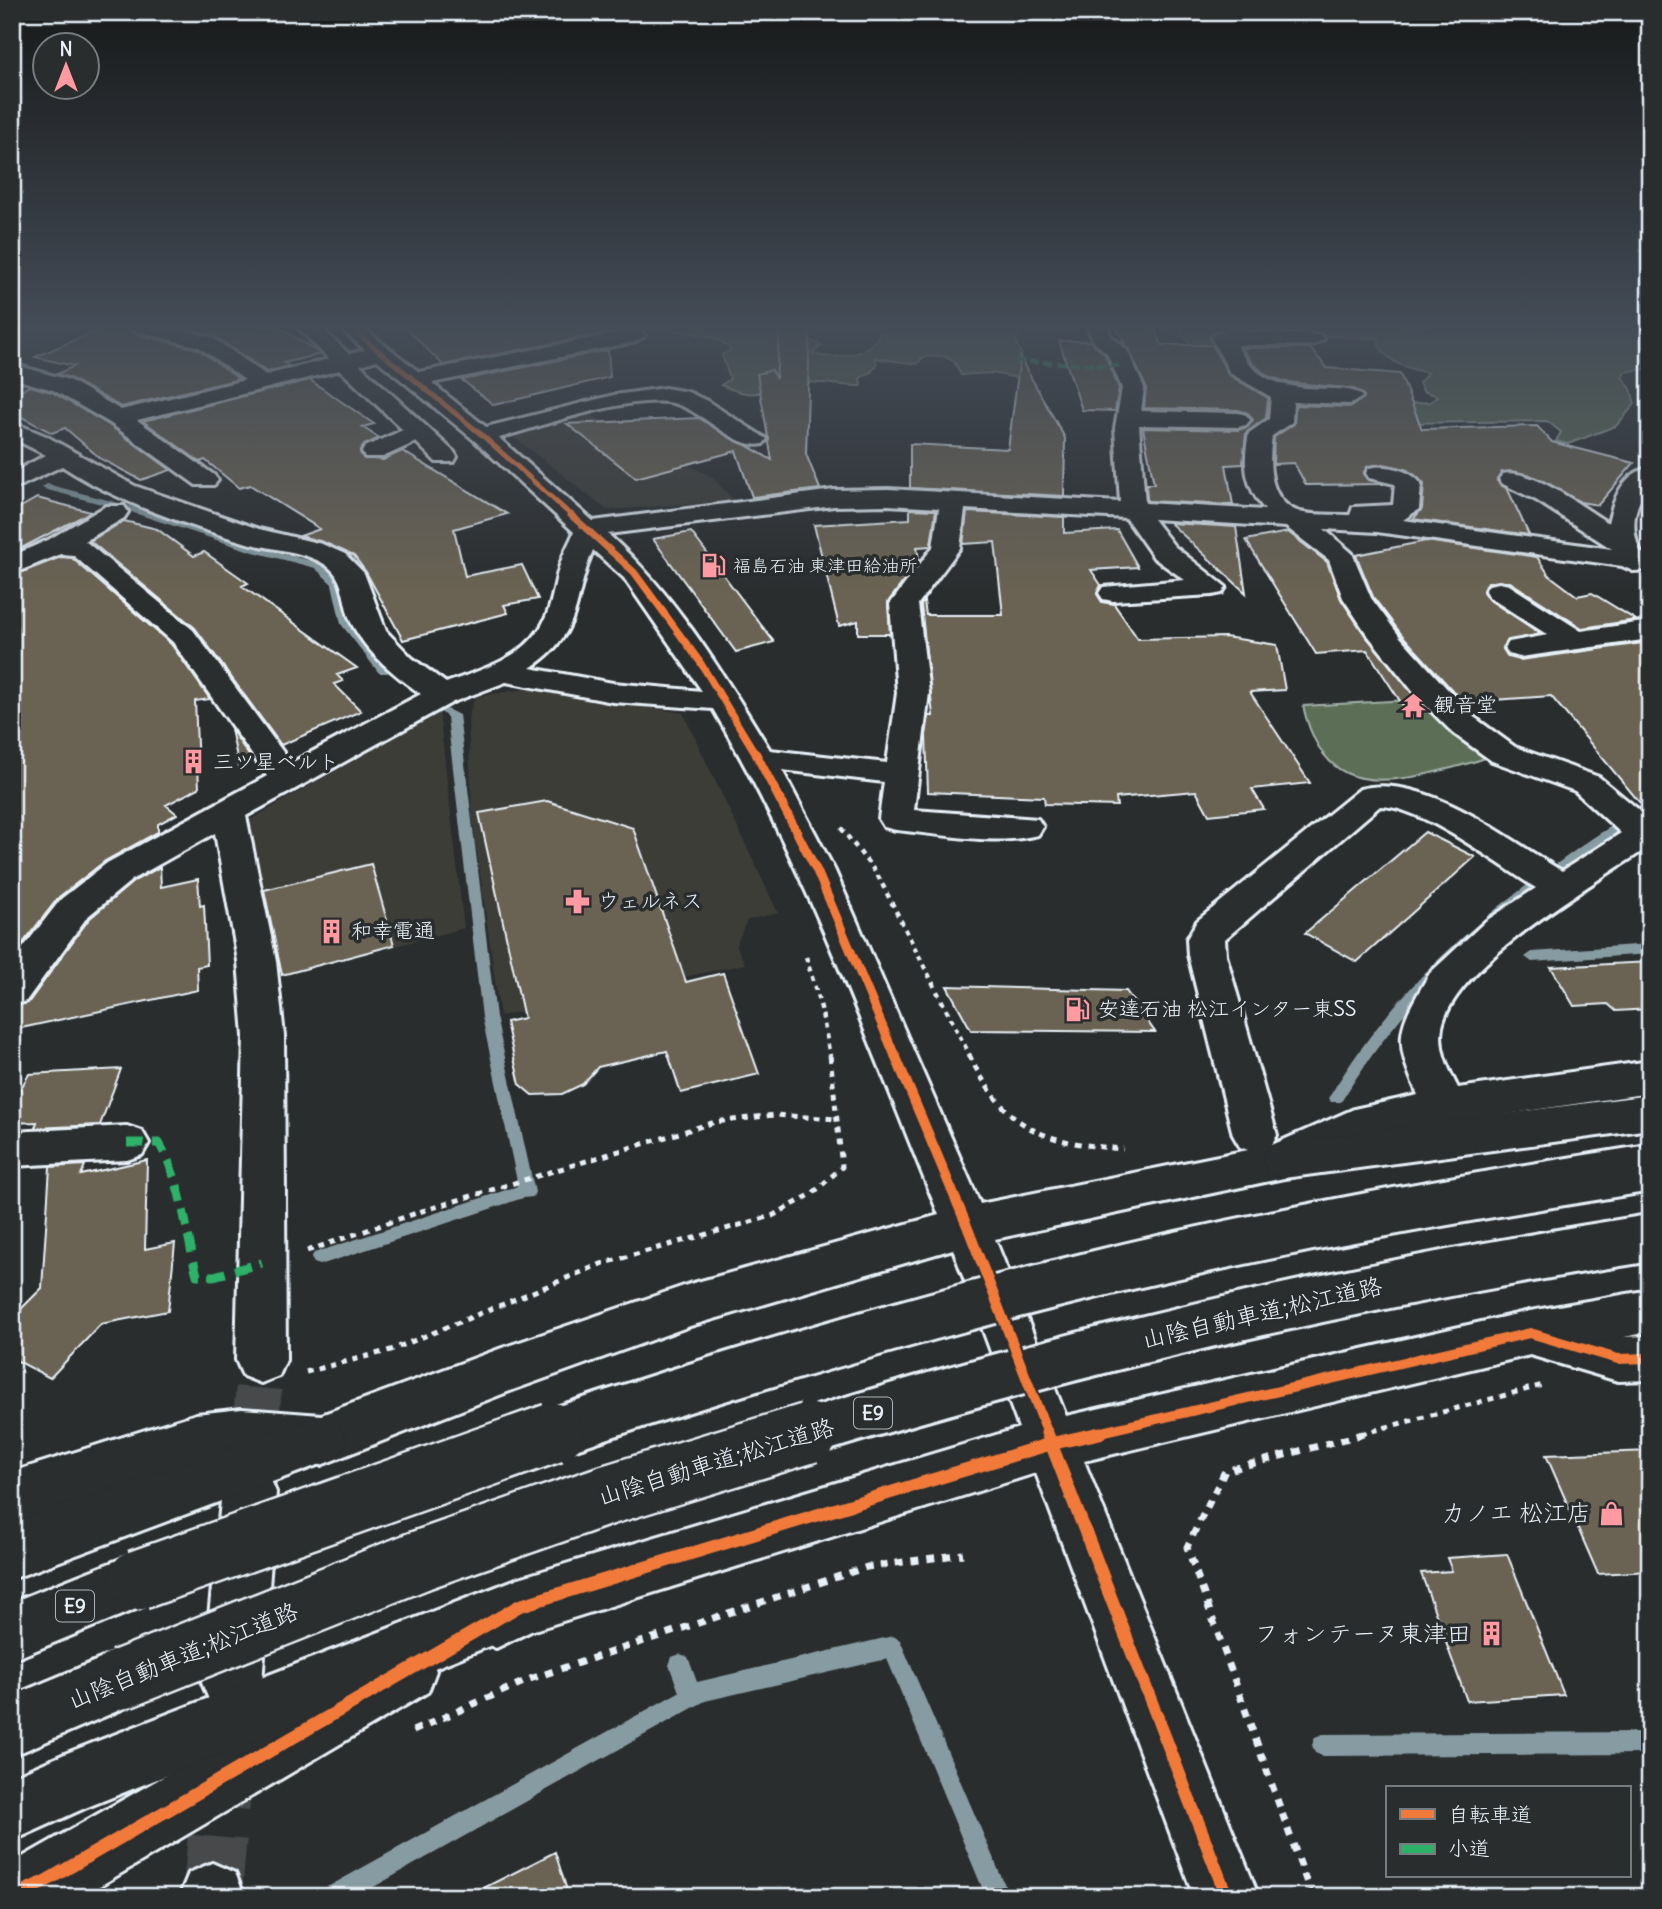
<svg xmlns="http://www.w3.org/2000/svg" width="1662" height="1909" font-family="Delius,'Klee One',sans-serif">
<rect width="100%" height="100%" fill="#2a2d2e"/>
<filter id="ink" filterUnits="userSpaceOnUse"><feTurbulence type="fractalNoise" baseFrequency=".0143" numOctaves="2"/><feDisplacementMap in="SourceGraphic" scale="14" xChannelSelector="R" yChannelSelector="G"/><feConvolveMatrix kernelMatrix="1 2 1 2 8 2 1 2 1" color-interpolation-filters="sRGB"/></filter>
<g filter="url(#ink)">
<!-- built -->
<path fill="#3d3d39" d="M586,412L712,477L735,501L607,510L508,432Z
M531,688L683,713L778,913L747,920L736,945L745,964L500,1016L472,816L468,718L475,697Z
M439,711L464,928L277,977L250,820Z"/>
<!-- green -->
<path fill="#5d6e57" stroke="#a2b0a8" stroke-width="2" d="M590,326H792L803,338L822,345L812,354C834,360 870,357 879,333L892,334L898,326H1017V345L1022,355L1018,363L1021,369L1018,378L992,373L961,375L954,361L943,356L923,357L917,364L875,358L877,365L871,372L860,378L861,386C843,386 809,380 795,383C759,389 760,402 721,385L730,379L722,355L731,350C711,323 623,332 590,326Z
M1176,326H1650V368L1625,372L1622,377L1631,389L1635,404L1616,426L1568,444L1556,441L1561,432L1547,421L1406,423L1388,405L1430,402L1438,396L1423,391L1419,383L1428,373C1407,368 1390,365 1378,344L1380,338L1227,333L1252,384H1236C1220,368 1186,344 1176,326Z
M1427,699L1481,750L1485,758C1466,765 1447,769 1427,774C1360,789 1320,779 1303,706Z"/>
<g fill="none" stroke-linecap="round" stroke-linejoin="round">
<!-- stream -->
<path fill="#879ca2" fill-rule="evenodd" d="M47,484L134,507L256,547L323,564L342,583L351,624L389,671L387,673H379L341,624L332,584L315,568L250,551L128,511L44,489L42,487Z
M447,709L459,715L496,1017L535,1192L533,1197L523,1198L320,1265L314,1263L311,1258L314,1253L518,1186L482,1017L447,717L441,712Z
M1650,810V818C1621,826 1596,848 1572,865C1476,933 1403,1001 1341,1102H1331L1328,1098L1331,1094C1392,994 1466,927 1562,860C1590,840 1616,819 1650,810Z
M1650,944V954L1532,962L1525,957L1532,952Z
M893,1636L900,1640L1010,1897H986L887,1659L705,1701L356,1897H320L324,1889L679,1692L669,1665L672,1657L680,1654L688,1657L697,1682Z
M1650,1732V1754L1323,1756L1315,1753L1312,1745L1315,1737L1323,1734Z"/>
</g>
<!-- building -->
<path fill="#6a6352" stroke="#e8f1f8" stroke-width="2" d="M107,326H128L132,333L198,349L239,379L121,407L70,378L57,374L74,366L35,357Z
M180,326H277L321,354L284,363L289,366L267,372L214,336Z
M404,326H606V333L443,365Z
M780,326H810L806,454L820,489L752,497L736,451L636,478L567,424L699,418L772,460L757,374L772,370L776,379Z
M1116,326H1153L1162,345H1212L1229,375L1268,398L1266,418L1246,433L1243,464L1226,465L1233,505L1147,501L1146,484H1154L1143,428L1238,430L1248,427L1253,420L1248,413L1238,410L1144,408L1146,387Z
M1059,341H1091L1105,355L1119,388L1115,411L1082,410Z
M1242,348H1310L1327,368L1400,374L1422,429L1537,426L1552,442L1634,463L1598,505L1580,502L1528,474L1501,472L1497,481L1508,490L1529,535L1413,519L1422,509L1424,484L1406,469L1383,464L1367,467L1364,472L1367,479L1384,484L1306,485L1294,463L1273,464L1274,437L1294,424L1295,405L1351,407L1364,396L1354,389L1287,382L1268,376L1252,363Z
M608,350L610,377L494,405L462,380Z
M1020,358L1065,438L1064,496L910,488V444L1008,449Z
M310,380L374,424L362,427L379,438L363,446L360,451L363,458L383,460L402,451L507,514L454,529L465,576L522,565L538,599L504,605L508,613L403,640L366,572L354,556L323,542L300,536L320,529L250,485L239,488L205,460L200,462L143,421Z
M30,386L52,392L109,425L171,470L141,480L101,459L65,428L52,433L12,412V394Z
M37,498L91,512L12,553V512Z
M910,509L936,510L931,546L917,547L919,561L888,602L890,634H858V621L839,626L814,525L910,519Z
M967,512L1064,517V533L1117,530L1138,567L1091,570L1101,585L1097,594L1102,602L1114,604L1138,639L1225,637L1277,645L1285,690L1250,692L1310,783L1252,789L1264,809L1209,815L1196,791L1116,798L1117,806L1045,804L1044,797L928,792L926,735L929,716H933L921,605L924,601L926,615H1003L995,542L963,544Z
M124,521L157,529L194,556L204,552L248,583L242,586L357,668L337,675L343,681L334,684L361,711L281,745L195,628L90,541Z
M1170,523L1236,527L1246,593Z
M691,532L774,642L736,652L653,539Z
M1288,532L1327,562L1341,599L1365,635L1422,705L1404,707L1367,650L1316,654L1246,540Z
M1426,541L1537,557L1549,575L1577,596L1592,593L1636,620L1582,628L1510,582H1488L1483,590L1488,599L1541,634L1507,641L1503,649L1508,657L1520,660L1650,642V815L1551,696L1463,702L1402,635L1373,597L1356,555Z
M61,557L72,558L171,644L210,699L195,701L199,788L166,805L177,814L158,824V832L105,861L59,897L12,957V576Z
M231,729L252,760L239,767Z
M547,801L633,828L686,982L723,973L759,1074L681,1093L667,1051L598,1067L583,1084L562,1094L532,1095L520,1085L506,1022L524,1018L479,813Z
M1425,832L1475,857L1357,962L1305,933Z
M371,864L394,945L282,975L264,890Z
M160,867L161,887L198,879L200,906L204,905L207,965L197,967L198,990L12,1030V1007L28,1003L89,919L134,881Z
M1650,962V1009L1616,1011L1608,1004L1574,1006L1551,967Z
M947,986L1126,991L1155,1032L971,1030Z
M121,1069L100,1125L35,1128L37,1122L12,1123V1104L29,1074Z
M147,1160L145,1249L175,1243L168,1311L101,1324L50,1378L12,1358V1318L42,1288L50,1167L85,1165L81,1175Z
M1650,1451V1571L1598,1574L1546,1455Z
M1507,1554L1564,1695L1467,1701L1421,1573L1452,1571L1447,1558Z
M555,1852L569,1897H466Z"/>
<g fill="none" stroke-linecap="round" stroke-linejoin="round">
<!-- minor-tunnel-far1 -->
<path stroke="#464a4c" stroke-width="46" stroke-dasharray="46 24" stroke-linecap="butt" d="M255,1434L261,1360"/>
<!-- minor-tunnel -->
<path stroke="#464a4c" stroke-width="59" stroke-dasharray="59 29" stroke-linecap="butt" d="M252,1463L255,1433
M212,1896L224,1762"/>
<defs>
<path id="minor" d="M130,326H168L213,338L266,375L329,359L296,326H319L349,354L365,350L338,326H361L419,372L634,330L641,332L645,336L634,342L432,383L486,427L614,395L665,388L688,392L707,401L767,439L763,444C734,451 699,405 667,402C620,398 546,425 499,438L593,521L834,490L888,489L1120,502L1115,428L1122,388L1107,353L1095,343L1086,326H1107L1111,336L1127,350L1144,388L1141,411L1238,413L1246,415L1250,420L1246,425L1238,427L1139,425L1145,503L1265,510C1244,485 1243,464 1249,433L1269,419L1271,397L1230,373L1211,337L1222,331L1320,335L1324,339L1313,345H1237C1267,411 1348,376 1362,397L1351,404L1293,402L1292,422L1272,436C1268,463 1268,502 1300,512C1315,516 1335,514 1350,515L1353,507L1393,505L1395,484L1369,478L1366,473L1369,468C1386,464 1411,470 1421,484L1419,509L1403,520L1612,549L1536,500L1503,484L1499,479L1503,474C1530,467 1584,508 1608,523C1614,498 1622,474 1650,467V488C1631,505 1631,532 1641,553L1650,554V570L1633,571L1622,566L1377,532L1324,529L1352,553L1371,598L1400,637L1471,715L1515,747L1599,777L1650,819V846C1597,882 1455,963 1442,1027C1438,1049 1448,1068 1458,1088L1650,1061V1093L1445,1123L1377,1136L1284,1178L995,1239L1066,1416L1530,1311L1618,1337L1650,1336V1380L1618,1381L1530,1355L1084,1461L1259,1897H1194L1036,1473L531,1631L496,1648L476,1639L467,1619L476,1599L519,1578L1019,1428L953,1249L690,1326L510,1391L321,1465L242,1457L196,1464L12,1524V1472L196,1414L242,1409L321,1415L502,1348L690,1284L939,1215C869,1044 807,869 713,709L613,702L506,682L453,702L246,816L276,961L284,1036L286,1360L279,1376L261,1383L243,1376L236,1360L244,1036L238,961L215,833L133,879L87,917L26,1001L12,1005V962L61,899L107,863L267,776L173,642L73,555L61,554L12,574V556L48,540L106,506H124L128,512L124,518L85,541L193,630L291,763L421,694C395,675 369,655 353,626C342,606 347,579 326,565C302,550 270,550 244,542C181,523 117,502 62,466L12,490V473L46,455L12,438V422L46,436L135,486L259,529L322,544L345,554L364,573L386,631L412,658L446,683C478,671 519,660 539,630C553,610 553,584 561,562C564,552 570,542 574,532L474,440L377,360L360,365L454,452L457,457L454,462H436L416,442L383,457H365L362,452L365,447L403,430L340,370L137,420L214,475L218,480L214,485H196L110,423L53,390L12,378V364L69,380L121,410L245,380L199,347L133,330ZM888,505L939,508L933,547L890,604L897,693L887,763L770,750C723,674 676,595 608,534L834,506ZM965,509L1126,518L1154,558L1185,580L1103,587L1099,593L1103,599L1113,601L1212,595L1222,593L1226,587L1174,546L1153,519L1286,527L1329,560L1343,598L1367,634L1419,699L1453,733L1492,761L1575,791L1621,833L1562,871C1509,840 1425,772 1360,789L1197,921L1187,939L1188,955L1233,1135L1240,1147L1248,1150L980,1204L835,871L782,770L884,782L879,819L884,827L896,830C941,834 994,846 1038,835L1043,827L1038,819L914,810L929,693L918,604L960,548ZM593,550L624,578L702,691L613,683L530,668C584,633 572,600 593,550ZM1380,806C1422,806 1499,865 1536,888L1486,921L1430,973C1398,1028 1392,1036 1418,1095L1354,1109L1272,1145L1277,1135L1226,955L1225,939Z
M1499,583L1509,585L1581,631L1650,621V639L1520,657L1509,654L1505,648L1509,642L1548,635L1489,597L1485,591L1489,585Z
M127,1126L142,1131L149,1143L142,1155L127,1160L12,1166V1132Z
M249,1466L268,1474L276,1492L262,1683L253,1704L232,1713L211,1704L202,1683L222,1492L230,1474Z
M407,1642L428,1650L436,1671L428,1692L81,1897H12V1863L386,1650Z
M212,1863L235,1873L245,1897H179L189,1873Z"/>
<path id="highway" d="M1650,1095V1129L1284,1178L1268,1173L1262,1160L1268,1147L1284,1142Z
M1650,1290V1332L1530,1355L1513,1348L1505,1333L1513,1318L1530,1311Z
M321,1415L339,1423L347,1440L339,1457L12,1579V1523Z
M138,1552L158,1560L166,1580L158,1600L12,1660V1602Z
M519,1578L539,1586L547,1606L539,1626L85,1808L12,1841V1777L67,1753Z
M122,1650L143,1658L151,1679L143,1700L12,1756V1696Z"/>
</defs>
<!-- minor casing -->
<use href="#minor" stroke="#e8f1f8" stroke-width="6"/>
<!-- highway casing -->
<use href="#highway" stroke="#e8f1f8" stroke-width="6"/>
<!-- path-far2 -->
<path stroke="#e8f1f8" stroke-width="4.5" stroke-dasharray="5 5" stroke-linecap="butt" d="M841,828L877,874L970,1056
M806,957L821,1008L830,1056"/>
<!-- path-far1 -->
<path stroke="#e8f1f8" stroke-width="5" stroke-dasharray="6 6" stroke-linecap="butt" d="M969,1055C1008,1131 1041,1142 1123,1149
M307,1251L422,1211L715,1122L774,1115L838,1119
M306,1372L391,1350L601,1264L772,1216L812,1194L842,1167L830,1055
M1361,1434L1543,1385"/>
<!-- path -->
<path stroke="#e8f1f8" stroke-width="7" stroke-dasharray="8 8" stroke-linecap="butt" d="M413,1731L530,1679L867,1567L963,1554
M1312,1897L1187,1547L1225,1471L1367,1433"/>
<!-- minor -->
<use href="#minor" fill="#2a2d2e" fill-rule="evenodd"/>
<!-- highway -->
<use href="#highway" fill="#2a2d2e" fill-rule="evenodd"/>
<defs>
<path id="highway-bridge-far1" d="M548,1434C724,1375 903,1321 1084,1277C1271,1231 1460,1198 1650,1168
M803,1434C1081,1348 1363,1283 1650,1238"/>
<path id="highway-bridge" d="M138,1580L553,1433
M122,1679L421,1560L604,1496L809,1433"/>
</defs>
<!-- highway-bridge-far1 casing -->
<use href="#highway-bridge-far1" stroke="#e8f1f8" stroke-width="52" stroke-linecap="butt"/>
<!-- highway-bridge casing -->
<use href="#highway-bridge" stroke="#e8f1f8" stroke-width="64" stroke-linecap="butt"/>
<!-- highway-bridge-far1 -->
<use href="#highway-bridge-far1" stroke="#2a2d2e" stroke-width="46"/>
<!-- highway-bridge -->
<use href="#highway-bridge" stroke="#2a2d2e" stroke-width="59"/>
<!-- quiet-far1 -->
<path stroke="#2db169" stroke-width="4.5" stroke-dasharray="9 4.5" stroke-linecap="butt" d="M1222,337L1223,326
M1016,361L1124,366"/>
<!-- quiet -->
<path stroke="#2db169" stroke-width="9" stroke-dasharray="17 9" stroke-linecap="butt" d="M127,1143H159C183,1184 185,1230 197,1275L214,1276L262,1263"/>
<defs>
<path id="cycleway-far4" d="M348,326L482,435L573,517"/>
<path id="cycleway-far3" d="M571,515L634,572L700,662L757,756"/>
<path id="cycleway-far2" d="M756,754L817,871L895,1056"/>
<path id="cycleway-far1" d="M895,1055L967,1226L1048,1434
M1092,1434L1530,1333L1618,1359L1650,1358"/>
<path id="cycleway" d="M1047,1433L1227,1897
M12,1897L44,1882L519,1606L1050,1444L1100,1433"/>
</defs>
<!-- cycleway-far4 casing -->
<use href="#cycleway-far4" stroke="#2a2d2e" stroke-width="8"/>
<!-- cycleway-far3 casing -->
<use href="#cycleway-far3" stroke="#2a2d2e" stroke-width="10"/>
<!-- cycleway-far2 casing -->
<use href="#cycleway-far2" stroke="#2a2d2e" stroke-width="13"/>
<!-- cycleway-far1 casing -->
<use href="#cycleway-far1" stroke="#2a2d2e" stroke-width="15"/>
<!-- cycleway casing -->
<use href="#cycleway" stroke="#2a2d2e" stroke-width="18"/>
<!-- cycleway-far4 -->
<use href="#cycleway-far4" stroke="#f17a3a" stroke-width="5"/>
<!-- cycleway-far3 -->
<use href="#cycleway-far3" stroke="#f17a3a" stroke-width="7"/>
<!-- cycleway-far2 -->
<use href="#cycleway-far2" stroke="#f17a3a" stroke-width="9"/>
<!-- cycleway-far1 -->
<use href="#cycleway-far1" stroke="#f17a3a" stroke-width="10"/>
<!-- cycleway -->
<use href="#cycleway" stroke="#f17a3a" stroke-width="13"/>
</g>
</g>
<!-- sky -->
<linearGradient id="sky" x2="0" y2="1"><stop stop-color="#171919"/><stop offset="0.55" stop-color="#444c57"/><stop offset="1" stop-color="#444c57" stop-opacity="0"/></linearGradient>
<rect width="1662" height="594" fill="url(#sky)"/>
<!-- icons -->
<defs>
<symbol id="fuel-bare" viewBox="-9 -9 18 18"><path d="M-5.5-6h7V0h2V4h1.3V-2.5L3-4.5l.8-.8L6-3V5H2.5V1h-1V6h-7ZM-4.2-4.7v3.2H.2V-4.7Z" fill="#ff9aa2" stroke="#2a2d2e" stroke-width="2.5" paint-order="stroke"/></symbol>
<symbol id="temple-bare" viewBox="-9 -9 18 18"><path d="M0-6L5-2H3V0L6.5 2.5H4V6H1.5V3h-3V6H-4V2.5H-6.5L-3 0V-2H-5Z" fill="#ff9aa2" stroke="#2a2d2e" stroke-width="2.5" paint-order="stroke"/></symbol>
<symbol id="building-bare" viewBox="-9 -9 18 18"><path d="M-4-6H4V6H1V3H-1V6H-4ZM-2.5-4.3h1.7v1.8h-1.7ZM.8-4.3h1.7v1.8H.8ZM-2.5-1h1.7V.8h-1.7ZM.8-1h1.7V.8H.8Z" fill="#ff9aa2" stroke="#2a2d2e" stroke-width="2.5" paint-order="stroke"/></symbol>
<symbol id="pharmacy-bare" viewBox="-9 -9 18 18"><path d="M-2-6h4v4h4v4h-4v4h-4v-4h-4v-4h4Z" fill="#ff9aa2" stroke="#2a2d2e" stroke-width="2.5" paint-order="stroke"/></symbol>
<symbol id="shop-bare" viewBox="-9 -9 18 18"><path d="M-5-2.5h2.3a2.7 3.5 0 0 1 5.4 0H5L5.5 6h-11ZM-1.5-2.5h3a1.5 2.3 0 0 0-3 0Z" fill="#ff9aa2" stroke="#2a2d2e" stroke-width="2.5" paint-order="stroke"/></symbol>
</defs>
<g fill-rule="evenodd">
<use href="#fuel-bare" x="696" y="548" width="35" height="35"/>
<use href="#temple-bare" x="1396" y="688" width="35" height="35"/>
<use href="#building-bare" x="176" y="744" width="35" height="35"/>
<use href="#pharmacy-bare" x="560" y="884" width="35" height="35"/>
<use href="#building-bare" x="314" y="914" width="35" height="35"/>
<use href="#fuel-bare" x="1060" y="992" width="35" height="35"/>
<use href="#shop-bare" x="1594" y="1496" width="35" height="35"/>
<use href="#building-bare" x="1474" y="1616" width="35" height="35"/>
</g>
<g text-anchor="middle" stroke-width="7" stroke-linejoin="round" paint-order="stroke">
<!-- far-poi labels -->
<g font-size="18" fill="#e8f1f8" stroke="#2a2d2e" text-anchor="start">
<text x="733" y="572">福島石油 東津田給油所</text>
</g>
<!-- shield labels -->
<g fill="#2a2d2e" stroke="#afb6bb" stroke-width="2">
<rect x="854" y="1397.5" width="38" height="31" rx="5"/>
<rect x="56" y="1590.5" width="38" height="31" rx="5"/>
</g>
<g font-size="19" font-weight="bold" fill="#e8f1f8">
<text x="873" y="1420">E9</text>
<text x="75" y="1613">E9</text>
</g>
<!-- poi labels -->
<g font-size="21" fill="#e8f1f8" stroke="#2a2d2e" text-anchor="start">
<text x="1434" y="712">観音堂</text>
<text x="213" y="769">三ツ星ベルト</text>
<text x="598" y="908">ウェルネス</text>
<text x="351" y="938">和幸電通</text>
<text x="1098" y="1016">安達石油 松江インター東SS</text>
</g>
<!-- near-street labels -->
<g font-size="24" fill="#e8f1f8" stroke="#2a2d2e">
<text transform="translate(1262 1313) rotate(-13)" y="8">山陰自動車道;松江道路</text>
<text transform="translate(716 1462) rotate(-17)" y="8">山陰自動車道;松江道路</text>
<text transform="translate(183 1656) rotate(-22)" y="8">山陰自動車道;松江道路</text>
</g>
<!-- near-poi labels -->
<g font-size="24" fill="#e8f1f8" stroke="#2a2d2e" text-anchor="end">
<text x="1591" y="1521">カノエ 松江店</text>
<text x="1471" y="1642">フォンテーヌ東津田</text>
</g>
</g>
<!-- margin -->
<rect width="1662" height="1909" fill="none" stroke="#2a2d2e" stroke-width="42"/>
<rect x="21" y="21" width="1620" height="1867" fill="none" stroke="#e8f1f8" stroke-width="2.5" filter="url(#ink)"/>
<!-- legend -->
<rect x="1386" y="1786" width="245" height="91" fill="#2a2d2e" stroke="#767b7f" stroke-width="2"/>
<rect x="1400" y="1809" width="35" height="10" fill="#f17a3a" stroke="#767b7f" stroke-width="2"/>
<text x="1448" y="1822" font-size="21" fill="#e8f1f8">自転車道</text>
<rect x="1400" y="1844" width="35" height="10" fill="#2db169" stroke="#767b7f" stroke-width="2"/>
<text x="1448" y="1856" font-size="21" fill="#e8f1f8">小道</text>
<!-- north arrow -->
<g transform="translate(66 66)"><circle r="33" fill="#2a2d2e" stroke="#767b7f" stroke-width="2"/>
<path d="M0-5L12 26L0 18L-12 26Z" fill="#ff9aa2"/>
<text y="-10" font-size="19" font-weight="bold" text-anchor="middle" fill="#e8f1f8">N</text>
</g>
</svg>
